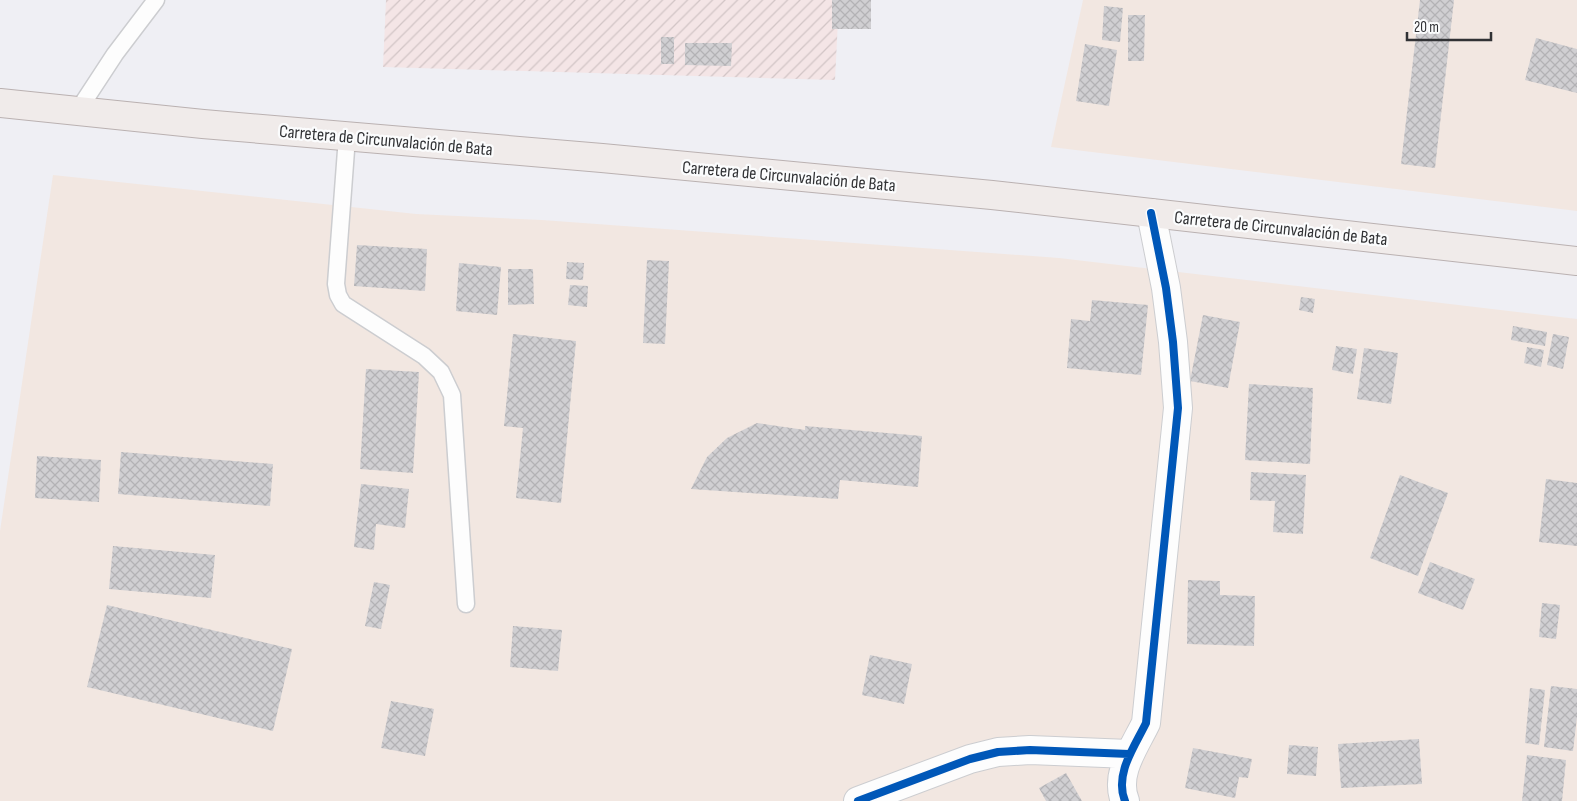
<svg xmlns="http://www.w3.org/2000/svg" width="1577" height="801" font-family="'Sofia Sans Condensed',sans-serif">
<defs>
<pattern id="industrial-furrows" width="10" height="10" patternUnits="userSpaceOnUse" patternTransform="scale(1.25)"><rect width="10" height="10" fill="#f4e5e6"/><path d="M-1 1l2-2M0 10L10 0M9 11l2-2" fill="none" stroke="#d2c5c6"/></pattern>
<pattern id="building-cross-hatch" width="8" height="8" patternUnits="userSpaceOnUse" patternTransform="scale(1.25)"><rect width="8" height="8" fill="#d0cfd2"/><path d="M0 0l8 8M0 8l8-8" fill="none" stroke="#b3b2b5"/></pattern>
</defs>
<rect width="100%" height="100%" fill="#efeff4"/>
<!-- commercial -->
<path fill="#f2e7e1" d="M1083,0H1577V211L1051,147Z
M53,175L416,214L542,220L1059,258L1577,319V801H0V531Z"/>
<!-- industrial -->
<path fill="url(#industrial-furrows)" d="M386,0H839L835,80L383,67Z"/>
<!-- building -->
<path fill="url(#building-cross-hatch)" d="M832,0H871V29H832Z
M1420,0H1454L1435,168L1401,164Z
M1104,6L1123,8L1120,42L1102,40Z
M1128,15H1145L1144,61H1128Z
M661,37H674V64H661Z
M1536,38L1577,49V93L1525,80Z
M685,43H732L731,66L685,65Z
M1085,44L1117,50L1109,106L1076,101Z
M357,245L427,249L425,291L354,286Z
M647,260L669,261L665,344L643,343Z
M567,262L584,263L583,280L566,279Z
M459,263L501,267L497,315L456,311Z
M508,269H533L534,304L508,305Z
M570,285L588,286L587,307L568,305Z
M1301,297L1315,299L1313,313L1299,310Z
M1092,300L1148,305L1141,375L1067,368L1071,319L1090,321Z
M1203,315L1240,322L1228,388L1190,381Z
M1513,326L1547,332L1545,346L1511,340Z
M513,334L576,341L561,503L516,498L523,428L504,426Z
M1553,334L1569,337L1563,369L1547,365Z
M1336,346L1357,349L1353,374L1332,370Z
M1527,347L1544,350L1541,367L1524,363Z
M1364,348L1398,353L1391,404L1357,399Z
M366,369L419,372L413,473L360,469Z
M1249,384L1313,388L1310,464L1245,460Z
M757,423L805,430V426L922,436L918,487L840,480L838,499L691,489L707,457L727,438Z
M121,452L273,464L270,506L118,494Z
M37,456L101,460L99,502L35,498Z
M1251,472L1306,475L1303,534L1273,532L1275,501L1250,500Z
M1400,475L1448,493L1418,576L1370,558Z
M1546,479L1577,483V546L1539,542Z
M361,484L409,489L405,528L376,524L374,550L354,547Z
M113,546L215,555L211,598L109,589Z
M1430,562L1475,579L1463,610L1418,593Z
M1188,580L1220,581V595L1255,596L1254,646L1187,644Z
M374,582L390,585L381,629L365,626Z
M1542,603L1560,605L1556,639L1539,637Z
M107,605L292,649L273,731L87,687Z
M513,626L562,630L558,671L510,667Z
M870,655L912,664L904,704L862,695Z
M1551,686L1577,689V717L1573,751L1544,747Z
M1530,688L1545,690L1539,745L1525,743Z
M391,701L434,709L425,756L381,748Z
M1419,739L1422,784L1341,788L1338,744Z
M1289,745L1318,747L1316,776L1287,774Z
M1193,748L1252,759L1248,778L1239,777L1235,798L1185,788Z
M1527,755L1566,760L1562,801H1522Z
M1066,773L1082,801H1046L1039,788Z"/>
<g fill="none" stroke-linecap="round" stroke-linejoin="round">
<defs>
<path id="service" d="M77,112L115,54L156,0
M347,137L336,284L338,295L343,304L424,356L441,372L452,395L466,604"/>
<path id="minor" d="M858,801L970,759L998,752L1030,750L1129,754
M1125,801C1114,774 1135,746 1146,723L1178,408L1173,342L1166,288L1151,213"/>
<path id="primary" d="M0,103L203,124L602,158L992,195L1577,261"/>
</defs>
<!-- service casing -->
<use href="#service" stroke="#cccdd0" stroke-width="19"/>
<!-- minor casing -->
<use href="#minor" stroke="#cccdd0" stroke-width="30"/>
<!-- primary casing -->
<use href="#primary" stroke="#bab1b1" stroke-width="30"/>
<!-- service -->
<use href="#service" stroke="#fdfdfd" stroke-width="16"/>
<!-- minor -->
<use href="#minor" stroke="#fdfdfd" stroke-width="28"/>
<!-- primary -->
<use href="#primary" stroke="#f0ebea" stroke-width="28"/>
<defs>
<path id="cycleway" d="M858,801L970,759L998,752L1030,750L1129,754
M1125,801C1114,774 1135,746 1146,723L1178,408L1173,342L1166,288L1151,213"/>
</defs>
<!-- cycleway casing -->
<use href="#cycleway" stroke="#fbfcfd" stroke-width="11"/>
<!-- cycleway -->
<use href="#cycleway" stroke="#0057b8" stroke-width="8"/>
</g>
<g text-anchor="middle" stroke-width="4.5" stroke-linejoin="round" paint-order="stroke">
<!-- street labels -->
<g font-size="18" fill="#313235" stroke="#fbfcfd">
<text transform="translate(386 140) rotate(5)" y="6">Carretera de Circunvalación de Bata</text>
<text transform="translate(789 176) rotate(5)" y="6">Carretera de Circunvalación de Bata</text>
<text transform="translate(1281 228) rotate(6)" y="6">Carretera de Circunvalación de Bata</text>
</g>
</g>
<!-- scale -->
<path d="M1407 32v8h84v-8" fill="none" stroke="#313235" stroke-width="2.5"/>
<text x="1414" y="32" font-size="15" fill="#313235" stroke="#fbfcfd" stroke-width="4" paint-order="stroke">20 m</text>
</svg>
